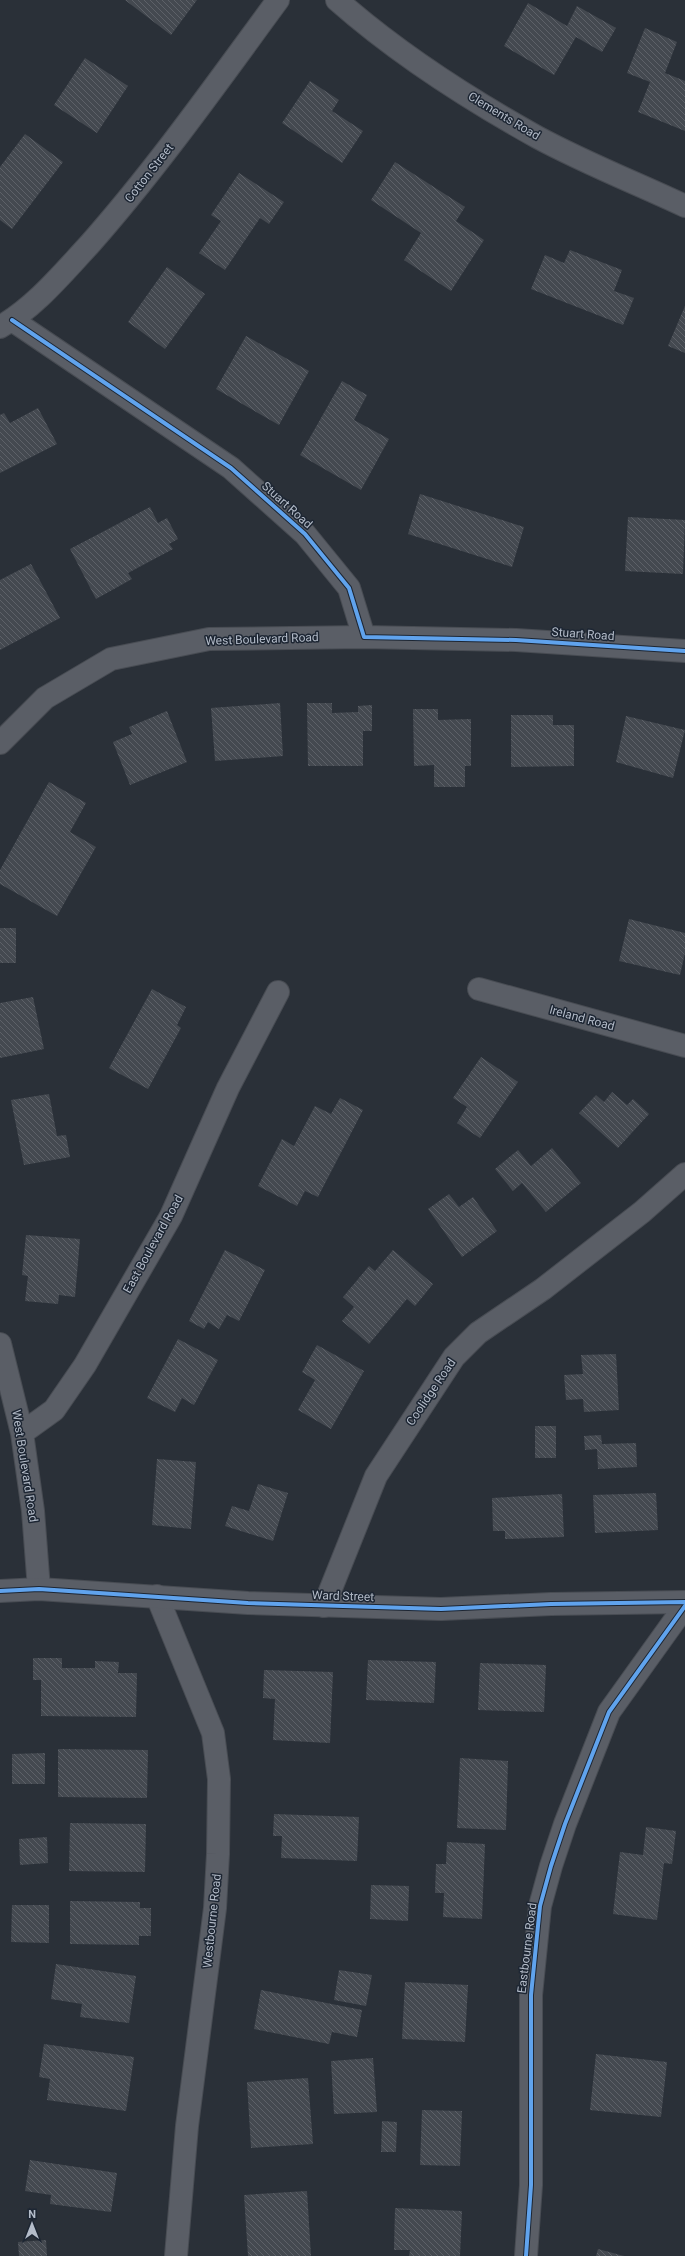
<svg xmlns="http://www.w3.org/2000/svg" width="685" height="2256" font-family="Roboto,sans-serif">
<defs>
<pattern id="building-back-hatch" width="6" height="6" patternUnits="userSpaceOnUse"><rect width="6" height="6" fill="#444950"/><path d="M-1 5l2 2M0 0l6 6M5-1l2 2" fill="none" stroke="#5d6168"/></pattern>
</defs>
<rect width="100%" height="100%" fill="#2a3038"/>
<!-- building -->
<path fill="url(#building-back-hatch)" d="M125,0H197L171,35Z
M528,3L567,26L577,6L616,28L602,52L576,37L554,75L504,46Z
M645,28L677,42L665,73L685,81V131L638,112L650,82L627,73Z
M85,58L128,86L97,133L54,105Z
M310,81L339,100L332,111L363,131L342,163L282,123Z
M25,134L63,162L12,229L0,220V167Z
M395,162L465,207L456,221L484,240L451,291L404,260L421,233L371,200Z
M239,173L284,202L269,224L260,218L225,270L199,253L221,221L211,215Z
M570,250L622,270L614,291L634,298L623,325L531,289L545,255L564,263Z
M167,267L205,294L165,349L128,322Z
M685,306V353L668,346Z
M246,336L309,371L279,425L216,389Z
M342,381L367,395L354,420L389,439L361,490L300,455Z
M38,408L57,444L0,473V415L4,413L10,423Z
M420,494L524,527L512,567L408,534Z
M150,507L158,523L167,518L178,539L169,544L173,549L128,573L132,579L96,599L70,549Z
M628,517L685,520L683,574L625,571Z
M31,564L60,618L0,650V580Z
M280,703L283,756L215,761L211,708Z
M307,703H332V713L358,712V706L372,705V731H363V766H308Z
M413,709H438V720L471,719V766H465V787H434V765L414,766Z
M167,711L187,762L130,785L113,742L132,734L129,727Z
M511,715H553V725H574V766L511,767Z
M626,716L685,730L673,778L616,762Z
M49,782L86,803L70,832L96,847L57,916L0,884V870Z
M629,919L685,933V953L680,975L619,961Z
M0,928H16V963H0Z
M152,989L186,1007L177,1025L181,1028L148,1089L109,1068Z
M33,997L44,1049L0,1058V1003Z
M481,1057L518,1082L480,1138L457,1123L467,1107L453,1098Z
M612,1092L627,1105L633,1099L649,1114L618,1148L579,1113L596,1095L604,1102Z
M49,1094L57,1136L66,1135L70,1157L24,1165L11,1100Z
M340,1098L363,1110L318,1197L305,1191L297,1206L258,1186L282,1139L294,1146L315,1106L331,1114Z
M552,1148L581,1183L546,1212L522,1183L513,1191L495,1169L518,1150L531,1166Z
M449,1194L459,1207L473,1197L497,1231L462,1257L428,1209Z
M26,1235L80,1239L75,1297L59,1295L58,1304L25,1301L28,1276L22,1275Z
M225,1250L265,1270L239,1321L227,1315L219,1329L208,1322L204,1329L189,1321Z
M393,1250L433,1284L415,1306L407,1299L369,1344L342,1321L354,1307L343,1297L369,1266L375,1271Z
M178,1339L218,1360L194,1405L182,1398L175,1412L147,1398Z
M317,1345L364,1371L331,1429L298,1410L315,1380L302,1372Z
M616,1354L619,1410L584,1412L583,1399L566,1400L564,1375L583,1374L581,1355Z
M535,1426H556V1458H535Z
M601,1435L602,1444L636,1443L637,1467L598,1469L597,1449L585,1450L584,1436Z
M157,1459L196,1462L191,1529L152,1525Z
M258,1484L288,1493L273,1541L225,1526L232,1506L249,1511Z
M656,1493L658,1530L595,1533L593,1495Z
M562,1494L564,1537L505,1539V1531H493L492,1498Z
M33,1658H62V1668H95V1661L119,1662L118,1673H137L136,1717L41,1716V1680H33Z
M368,1660L436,1662L434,1703L366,1700Z
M480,1663L546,1665L544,1712L478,1710Z
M264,1670L333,1672L330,1743L273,1740L275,1699L263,1698Z
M58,1749L148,1750L147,1798L58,1797Z
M45,1753V1784H12V1754Z
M460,1758L508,1761L506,1830L457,1828Z
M274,1814L359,1817L357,1861L281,1858L282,1836H273Z
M70,1823L146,1824L145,1872L69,1871Z
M646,1827L676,1831L672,1864L664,1863L657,1920L613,1914L620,1852L643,1855Z
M47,1837L48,1863L20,1865L19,1839Z
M447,1842L485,1844L482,1919L443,1917L444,1893H435L436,1864H446Z
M371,1885L409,1886L408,1921L370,1919Z
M70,1901L140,1902V1908H151V1936H139V1945L70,1944Z
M12,1905H49V1943L11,1942Z
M56,1964L136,1976L129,2023L80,2017L82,2004L51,1999Z
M339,1970L372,1975L366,2006L334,2000Z
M405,1982L468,1985L465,2042L402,2039Z
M261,1990L362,2010L357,2037L332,2032L329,2044L254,2029Z
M44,2044L134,2057L126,2111L47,2100L50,2079L39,2077Z
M596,2054L667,2062L661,2117L590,2110Z
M373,2058L377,2112L334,2114L331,2061Z
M308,2078L313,2144L251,2148L247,2082Z
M422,2110L462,2111L460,2166L420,2165Z
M382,2121L397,2122L396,2152H381Z
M30,2160L117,2173L111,2212L50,2204L51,2195L25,2191Z
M307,2191L311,2256H248L244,2195Z
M395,2208L462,2211L460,2256H409L410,2250H394Z
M46,2240L47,2256H19L18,2242Z
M598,2249L624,2256H596Z"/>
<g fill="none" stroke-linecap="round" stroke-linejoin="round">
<defs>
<path id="minor" d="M337,0C397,53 467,98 537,137C585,163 636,183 685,206
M12,320L231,468L305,534L349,588L364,637L516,640L685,651
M0,327C35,307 62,274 89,245C157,168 217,83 278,0
M0,743L45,698L111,659L209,639L364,637
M479,989L685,1046
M0,1344L22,1433L33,1511L39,1589
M22,1433L54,1410L85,1365L171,1216L228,1088L278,992
M157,1596L213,1733L219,1779L218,1854L215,1908L187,2126L176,2256
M324,1606L376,1476L454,1357L478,1333L543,1289L642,1212L685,1174
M526,2256L531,2185V1995L540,1906L551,1866L565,1824L609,1712L685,1606"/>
<path id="tertiary" d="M0,1591L39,1589L248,1603L441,1609L551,1604L685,1602"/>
</defs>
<!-- minor casing -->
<use href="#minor" stroke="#484c53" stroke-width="24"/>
<!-- tertiary casing -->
<use href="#tertiary" stroke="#484c53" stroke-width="24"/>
<!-- minor -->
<use href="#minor" stroke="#5a5e66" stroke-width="22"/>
<!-- tertiary -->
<use href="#tertiary" stroke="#5a5e66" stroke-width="22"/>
<defs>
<path id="cycleway" d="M12,320L231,468L305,534L349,588L364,637L516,640L685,651
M0,1591L39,1589L248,1603L441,1609L551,1604L685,1602
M526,2256L531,2185V1995L540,1906L551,1866L565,1824L609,1712L685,1606"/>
</defs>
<!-- cycleway casing -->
<use href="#cycleway" stroke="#1d2633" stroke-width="6"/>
<!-- cycleway -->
<use href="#cycleway" stroke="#60a3ed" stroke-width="4"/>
</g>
<g text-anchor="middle" stroke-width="3" stroke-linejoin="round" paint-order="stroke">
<!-- street labels -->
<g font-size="12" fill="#b4bcc9" stroke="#1d2633">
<text transform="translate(504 116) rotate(31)" y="4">Clements Road</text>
<text transform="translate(149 173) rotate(-52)" y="4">Cotton Street</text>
<text transform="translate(287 505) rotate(42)" y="4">Stuart Road</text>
<text transform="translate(583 634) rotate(4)" y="4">Stuart Road</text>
<text transform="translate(262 639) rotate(-2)" y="4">West Boulevard Road</text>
<text transform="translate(582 1018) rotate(15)" y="4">Ireland Road</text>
<text transform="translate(153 1244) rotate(-61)" y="4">East Boulevard Road</text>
<text transform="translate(431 1392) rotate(-56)" y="4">Coolidge Road</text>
<text transform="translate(25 1466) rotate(81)" y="4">West Boulevard Road</text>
<text transform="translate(343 1596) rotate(2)" y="4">Ward Street</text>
<text transform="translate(212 1921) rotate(-84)" y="4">Westbourne Road</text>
<text transform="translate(527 1948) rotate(-83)" y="4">Eastbourne Road</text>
</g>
</g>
<!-- north arrow -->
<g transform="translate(32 2224)" stroke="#1d2633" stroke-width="3" paint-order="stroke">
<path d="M0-3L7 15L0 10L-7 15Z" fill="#b4bcc9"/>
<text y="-6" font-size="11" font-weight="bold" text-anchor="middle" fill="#b4bcc9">N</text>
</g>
</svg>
